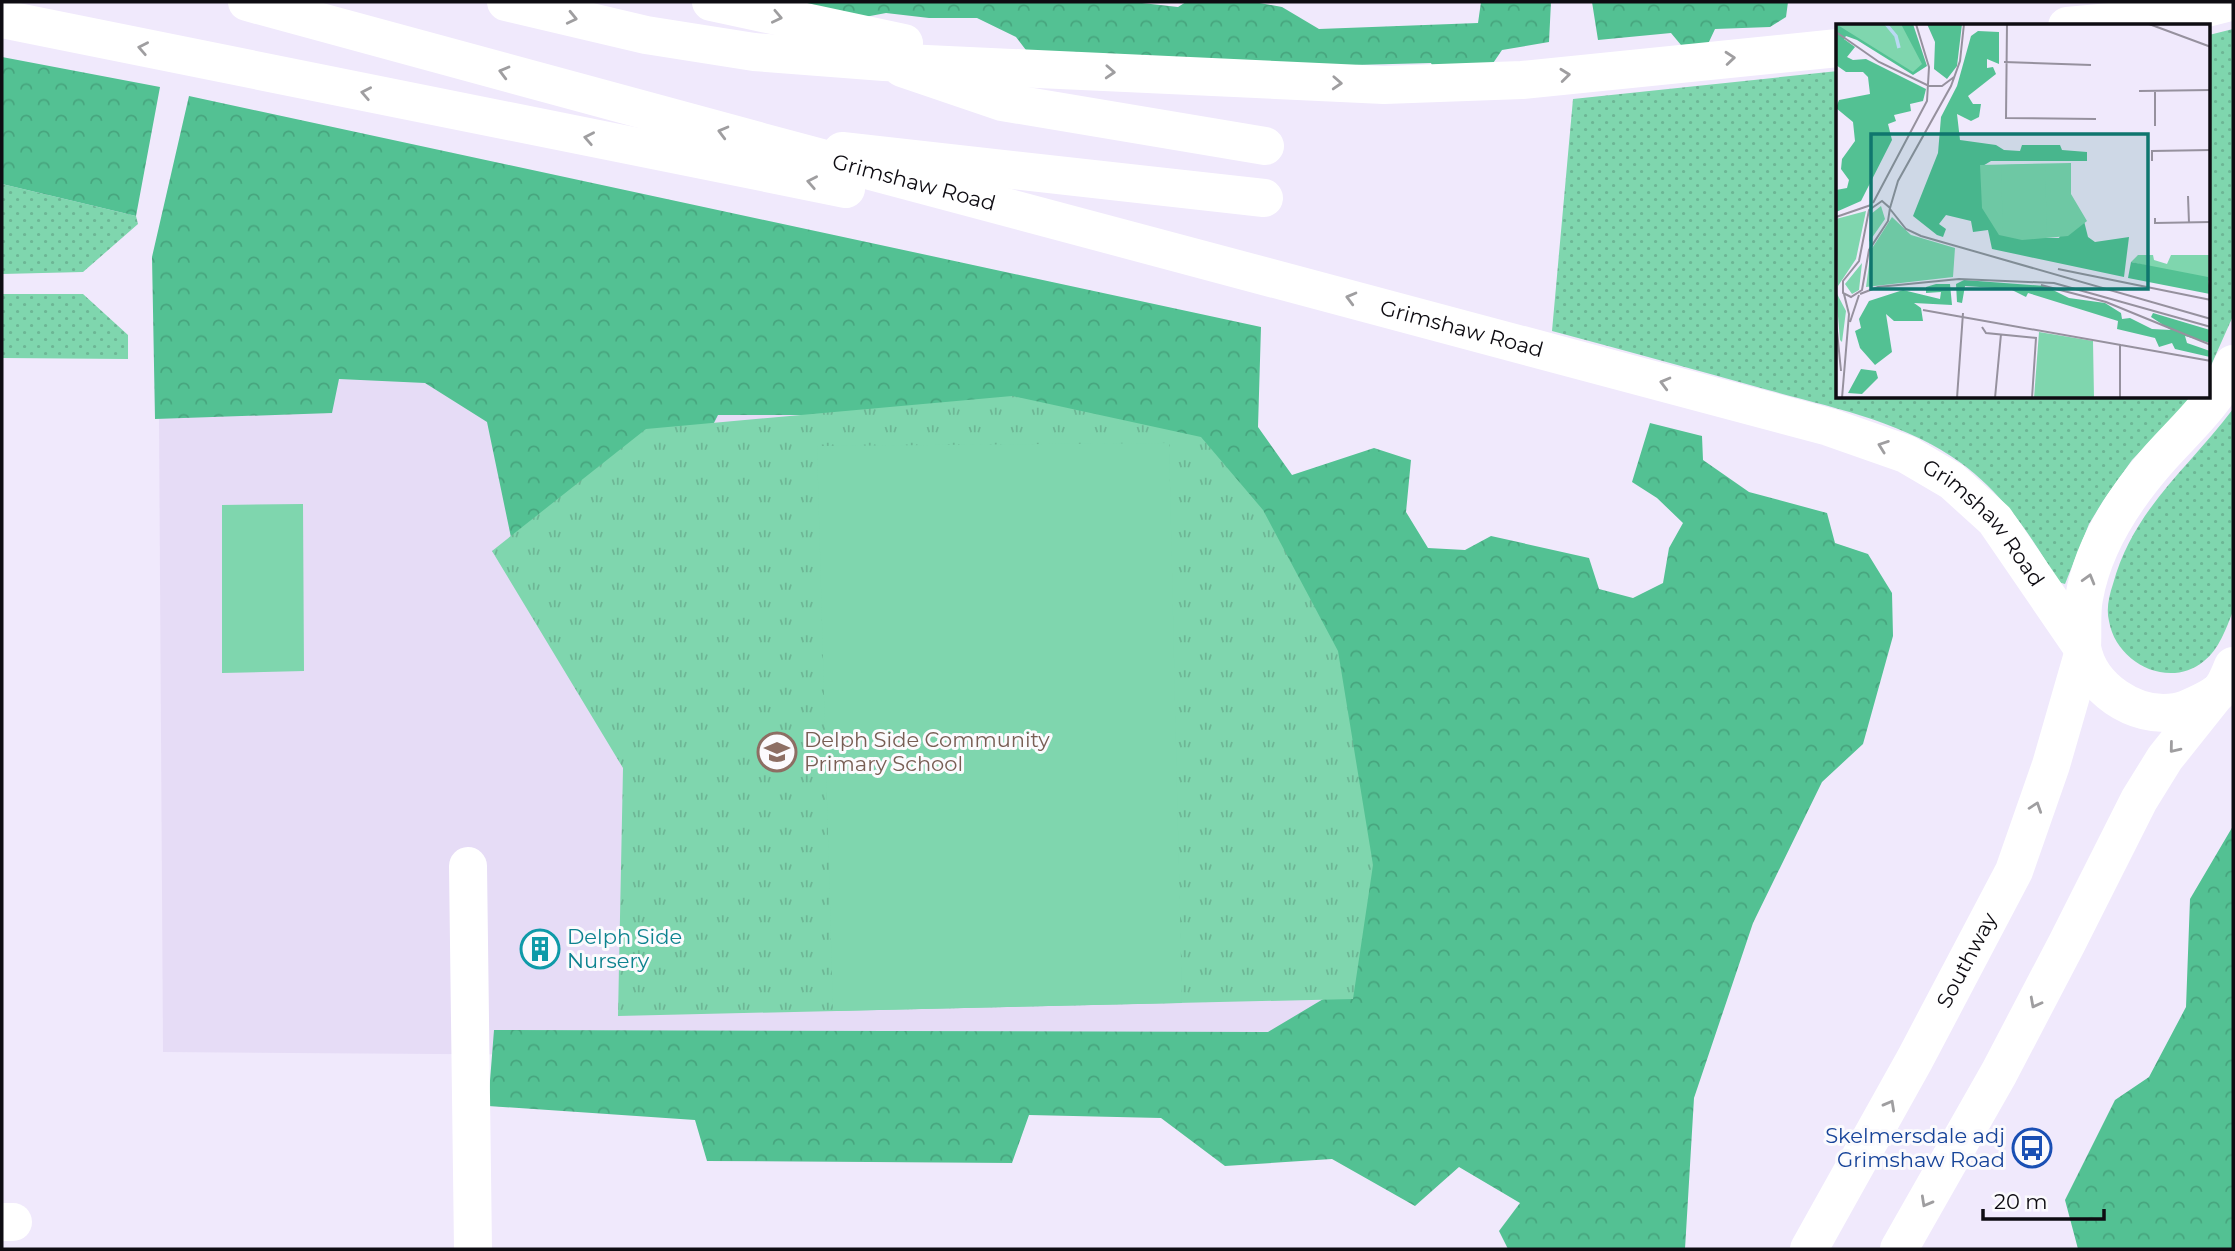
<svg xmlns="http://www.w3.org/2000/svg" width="2235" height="1251" font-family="Montserrat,sans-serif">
<defs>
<pattern id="grass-dots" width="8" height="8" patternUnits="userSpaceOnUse" patternTransform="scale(1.75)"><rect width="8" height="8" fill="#7fd6ae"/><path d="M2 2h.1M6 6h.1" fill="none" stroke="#6db695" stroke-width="1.8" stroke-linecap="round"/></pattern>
<pattern id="forest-crowns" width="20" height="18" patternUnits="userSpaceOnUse" patternTransform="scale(1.75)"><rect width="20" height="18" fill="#53c193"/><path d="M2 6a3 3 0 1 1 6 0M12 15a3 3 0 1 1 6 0" fill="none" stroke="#47a57e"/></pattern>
<pattern id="park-tufts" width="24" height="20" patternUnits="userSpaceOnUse" patternTransform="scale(1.75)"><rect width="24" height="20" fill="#7fd6ae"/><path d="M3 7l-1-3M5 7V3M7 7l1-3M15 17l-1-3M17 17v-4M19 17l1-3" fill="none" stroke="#6db695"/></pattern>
</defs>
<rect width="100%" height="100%" fill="#f0e9fc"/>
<!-- built -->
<path fill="#e6dcf6" d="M158,265L1014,357L1387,1036L579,1055L163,1052Z"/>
<!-- grass -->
<path fill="url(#grass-dots)" d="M2233,29V316L2209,370V35Z
M1838,71V397H2190L2179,411L2132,460L2103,501L2089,524L2065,584L2058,582C2032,536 2004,495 1961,463C1905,422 1834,408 1768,390C1696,370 1624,350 1552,331L1573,99Z
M2,184L136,216L138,224L83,272L2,274Z
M2,294H83L128,335V359L2,358Z
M2233,409V611C2226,629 2219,649 2204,661C2169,690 2116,663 2109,621C2106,609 2109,596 2113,584C2134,508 2188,469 2233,409Z"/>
<!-- forest -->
<path fill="url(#forest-crowns)" d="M735,2H1133L1178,7L1186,2H1254L1282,7L1319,29L1478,23L1481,2H1551L1549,42L1502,50L1485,75L1438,78L1431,63L1316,66L1032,58L1016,37L977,18H929L886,13L833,23Z
M1592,2H1788L1786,17L1770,27L1715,29L1708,44L1681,45L1671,33L1598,40Z
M2,57L160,87L136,216L2,184Z
M189,96L1261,327L1258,427L1292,475L1374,448L1411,460L1406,512L1428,548L1465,550L1491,536L1589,558L1599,589L1633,598L1663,583L1669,548L1683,523L1657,498L1632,482L1650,423L1702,436L1703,460L1749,492L1827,513L1835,543L1868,554L1892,593L1893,636L1863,744L1822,782L1753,923L1694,1098L1685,1249H1508L1499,1231L1520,1203L1459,1167L1415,1206L1332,1159L1225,1166L1161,1118L1029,1115L1012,1163L707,1161L695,1120L488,1106L494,1030L1268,1032L1345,986L1011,415H718L677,496L513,547L487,422L425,383L339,379L332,413L155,419L152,257Z
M2233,826V1249H2078L2065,1200L2115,1100L2149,1077L2186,1007L2190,899Z"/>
<!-- park -->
<path fill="url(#park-tufts)" d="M1012,396L1201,437L1263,510L1338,651L1373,865L1353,999L618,1016L623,768L492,551L646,429Z"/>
<!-- garden -->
<path fill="#7fd6ae" d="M1169,443L1182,1003L833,1011L817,446Z
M303,504L304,671L222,673V505Z"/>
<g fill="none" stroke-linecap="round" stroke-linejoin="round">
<!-- minor -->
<g stroke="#fff" stroke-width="38">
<path d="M902,68L1002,102L1265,146"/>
<path d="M842,151L1264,198"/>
<path d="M468,866L473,1249"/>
<path d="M2,1222H13"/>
<path id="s1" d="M1809,1249L1915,1059L2014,871L2051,765L2083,654"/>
<path d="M1899,1249L1999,1073L2067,943L2139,800L2165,758L2216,694"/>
</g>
<!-- major -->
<g stroke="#fff" stroke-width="38">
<path id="s2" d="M247,2L762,142L1829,427L1906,454L1952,481L1995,520L2082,647"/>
<path d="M506,2L646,35L754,52L884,62L1384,85L1522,80L1838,48"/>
<path d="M711,2L904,43"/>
<path d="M2,19L846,189"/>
<path d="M2067,26L2175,16L2230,2"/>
<path d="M2233,364C2217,403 2184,430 2157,461C2123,500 2093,546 2084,598C2081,613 2083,631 2082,647C2089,688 2135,719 2176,712C2185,711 2209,699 2216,694C2225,688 2229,675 2233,666"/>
</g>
</g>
<!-- one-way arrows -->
<defs><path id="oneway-chevron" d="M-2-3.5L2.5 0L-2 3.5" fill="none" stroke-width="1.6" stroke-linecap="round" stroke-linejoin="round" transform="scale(1.75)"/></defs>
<g stroke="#9f9ea0">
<use href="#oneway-chevron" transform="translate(777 17) rotate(12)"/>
<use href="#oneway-chevron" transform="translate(572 18) rotate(13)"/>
<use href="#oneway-chevron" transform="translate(143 48) rotate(-169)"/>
<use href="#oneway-chevron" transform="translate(1730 58) rotate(-5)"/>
<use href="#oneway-chevron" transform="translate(504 72) rotate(-165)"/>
<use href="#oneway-chevron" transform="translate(1110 72) rotate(3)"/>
<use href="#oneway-chevron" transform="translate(1565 75) rotate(-6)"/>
<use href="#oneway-chevron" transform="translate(1337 83) rotate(3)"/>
<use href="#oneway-chevron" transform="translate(366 93) rotate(-169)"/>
<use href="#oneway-chevron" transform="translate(723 132) rotate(-165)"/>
<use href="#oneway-chevron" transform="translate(589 138) rotate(-169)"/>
<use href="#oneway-chevron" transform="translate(812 182) rotate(-169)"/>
<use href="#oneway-chevron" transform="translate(1351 298) rotate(-165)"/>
<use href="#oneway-chevron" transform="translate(1665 383) rotate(-165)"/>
<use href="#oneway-chevron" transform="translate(1883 446) rotate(-160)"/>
<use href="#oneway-chevron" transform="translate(2089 579) rotate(-74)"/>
<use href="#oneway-chevron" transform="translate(2174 748) rotate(129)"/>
<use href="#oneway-chevron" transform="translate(2036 807) rotate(-71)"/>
<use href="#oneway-chevron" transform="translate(2035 1003) rotate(118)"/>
<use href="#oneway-chevron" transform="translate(1890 1105) rotate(-61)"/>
<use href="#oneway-chevron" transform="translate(1926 1202) rotate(119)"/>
</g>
<!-- icons -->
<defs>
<symbol id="school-ring" viewBox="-11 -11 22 22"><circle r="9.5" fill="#fbfafd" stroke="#8d6e63" stroke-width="1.5"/><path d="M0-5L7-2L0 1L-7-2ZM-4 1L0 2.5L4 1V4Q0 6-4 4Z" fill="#8d6e63"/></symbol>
<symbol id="building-ring" viewBox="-11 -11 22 22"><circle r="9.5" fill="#fbfafd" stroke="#0f9aa8" stroke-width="1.5"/><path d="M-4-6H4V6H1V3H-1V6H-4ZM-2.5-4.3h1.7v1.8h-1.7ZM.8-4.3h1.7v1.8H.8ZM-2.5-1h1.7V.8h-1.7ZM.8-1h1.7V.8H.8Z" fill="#0f9aa8"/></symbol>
<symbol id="bus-ring" viewBox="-11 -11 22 22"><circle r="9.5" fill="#fbfafd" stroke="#1a4fb4" stroke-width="1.5"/><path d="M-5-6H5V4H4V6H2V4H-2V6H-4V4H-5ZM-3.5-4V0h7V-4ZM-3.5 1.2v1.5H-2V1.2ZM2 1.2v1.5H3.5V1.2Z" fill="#1a4fb4"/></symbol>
</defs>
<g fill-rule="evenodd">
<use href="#school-ring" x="755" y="730" width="44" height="44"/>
<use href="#building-ring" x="518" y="927" width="44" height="44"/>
<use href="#bus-ring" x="2010" y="1126" width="44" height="44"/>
</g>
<g text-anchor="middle" stroke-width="6" stroke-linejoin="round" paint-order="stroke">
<!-- street labels -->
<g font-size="21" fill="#0e0c12" stroke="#fbfafd">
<text dy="7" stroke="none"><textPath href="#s2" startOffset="691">Grimshaw Road</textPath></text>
<text dy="7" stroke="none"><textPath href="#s2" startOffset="1258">Grimshaw Road</textPath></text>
<text dy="7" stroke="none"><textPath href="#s2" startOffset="1825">Grimshaw Road</textPath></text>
<text dy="7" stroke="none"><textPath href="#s1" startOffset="329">Southway</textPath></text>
</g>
<!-- education labels -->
<g font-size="21" fill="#785e54" stroke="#fbfafd" text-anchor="start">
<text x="804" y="747">Delph Side Community<tspan x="804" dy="24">Primary School</tspan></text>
</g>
<!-- culture labels -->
<g font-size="21" fill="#0d838f" stroke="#fbfafd" text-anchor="start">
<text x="567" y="944">Delph Side<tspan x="567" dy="24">Nursery</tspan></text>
</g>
<!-- transit labels -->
<g font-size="21" fill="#164399" stroke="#fbfafd" text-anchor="end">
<text x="2005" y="1143">Skelmersdale adj<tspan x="2005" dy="24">Grimshaw Road</tspan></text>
</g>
</g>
<!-- overview -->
<g transform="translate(1836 24)">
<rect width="374" height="374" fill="#f0e9fc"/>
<path d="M45,182L49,195L33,218L35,190ZM30,187L20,235L2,262L0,195ZM56,193L75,211L119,224L117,253L30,263L35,226ZM302,231H317L318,236L331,240L335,231H374V257L295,238ZM26,239L23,266L16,270L9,260ZM0,268L10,287L6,318L4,316Z" fill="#7fd6ae"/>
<path d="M0,0H77L91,42L77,51L21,16L10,12L8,15L19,23L11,33L17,36L30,35L90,65L87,77L74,80L75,87L58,91L60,97L52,100L56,116L25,177L0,188V166L11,164L13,156L5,145L6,135L19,117L17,98L0,84L3,76L34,70L32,53L27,48H10L0,41ZM91,0H126L121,42L111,55L98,45L99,18ZM142,7L163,8V40L151,35V44L157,43L160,50L132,72L137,80H145L143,93L135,97L121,90L124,116L160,121L168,126L184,127L186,121H224L226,126L251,128V137H155L145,143L187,214H223L228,204L248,197L252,213L259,218L293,213L288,253L156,225L152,206L137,208L135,197L110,191L103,200L110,205L107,213L101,211L77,192L102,129L105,93L121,62L135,12ZM295,238L372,253L374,270L292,254ZM128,256L209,262L233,274L269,279L285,289L286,295L294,294L316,305L335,306L315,293L317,289L374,306V319L349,312L351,319L374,327V333L339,325L336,319L323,323L319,314L281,305L282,297L192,269L190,273L174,265L129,262L126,279L121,278L120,260ZM100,260H114L116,281L78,279L85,284L87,297H58L50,290L56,328L39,341L24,324L19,307L25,304L23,295L33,277L67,266L104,275L105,268L90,269V263ZM25,345L40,347L42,354L26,370L12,369Z" fill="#53c193"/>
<path d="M0,0H65L86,40L77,48ZM235,139V170L251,197L232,212L186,216L163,211L146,184L144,141ZM203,308L257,317L258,374H198Z" fill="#7fd6ae"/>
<path d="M209,140L211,210H167L165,141Z" fill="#7fd6ae"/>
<path fill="none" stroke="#bad9f3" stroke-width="3.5" d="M50,0L60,12L63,24"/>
<path fill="none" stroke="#96919e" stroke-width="2" d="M171,0L170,94L260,95M313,0L375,23M0,8L43,38L93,62H106L118,53M168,38L255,41M303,67L375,66M319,67V102M316,137V127L375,126M352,172L353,199M46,177L54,184L52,197L33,226L26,266L15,273L7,269V257L23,237L33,186ZM37,179L91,77L93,43L80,0M54,184L62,157L115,62L124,37L128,0M54,185L70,205L85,212L375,295M0,193L35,181M319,194V199L375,198M222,245L375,276M205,261L270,278L375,321M24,270L42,263L123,255L218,259L375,303M87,286L375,337M0,297L5,347M14,298L23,271M146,303L150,309L200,314L196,374M284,320V374M6,374L13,290L8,270M121,374L127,289M159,374L165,310"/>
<path fill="#0f766e" fill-opacity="0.15" stroke="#0f766e" stroke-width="3.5" d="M35,110H312V265H35Z"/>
<rect width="374" height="374" fill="none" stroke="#0e0c12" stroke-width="3.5"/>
</g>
<!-- border -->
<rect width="2235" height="1251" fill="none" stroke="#0e0c12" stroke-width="7"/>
<!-- scale -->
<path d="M1983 1209v10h121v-10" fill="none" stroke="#0e0c12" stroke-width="3.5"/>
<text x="1994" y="1209" font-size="21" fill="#0e0c12" stroke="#fbfafd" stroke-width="5" paint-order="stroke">20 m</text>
</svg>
